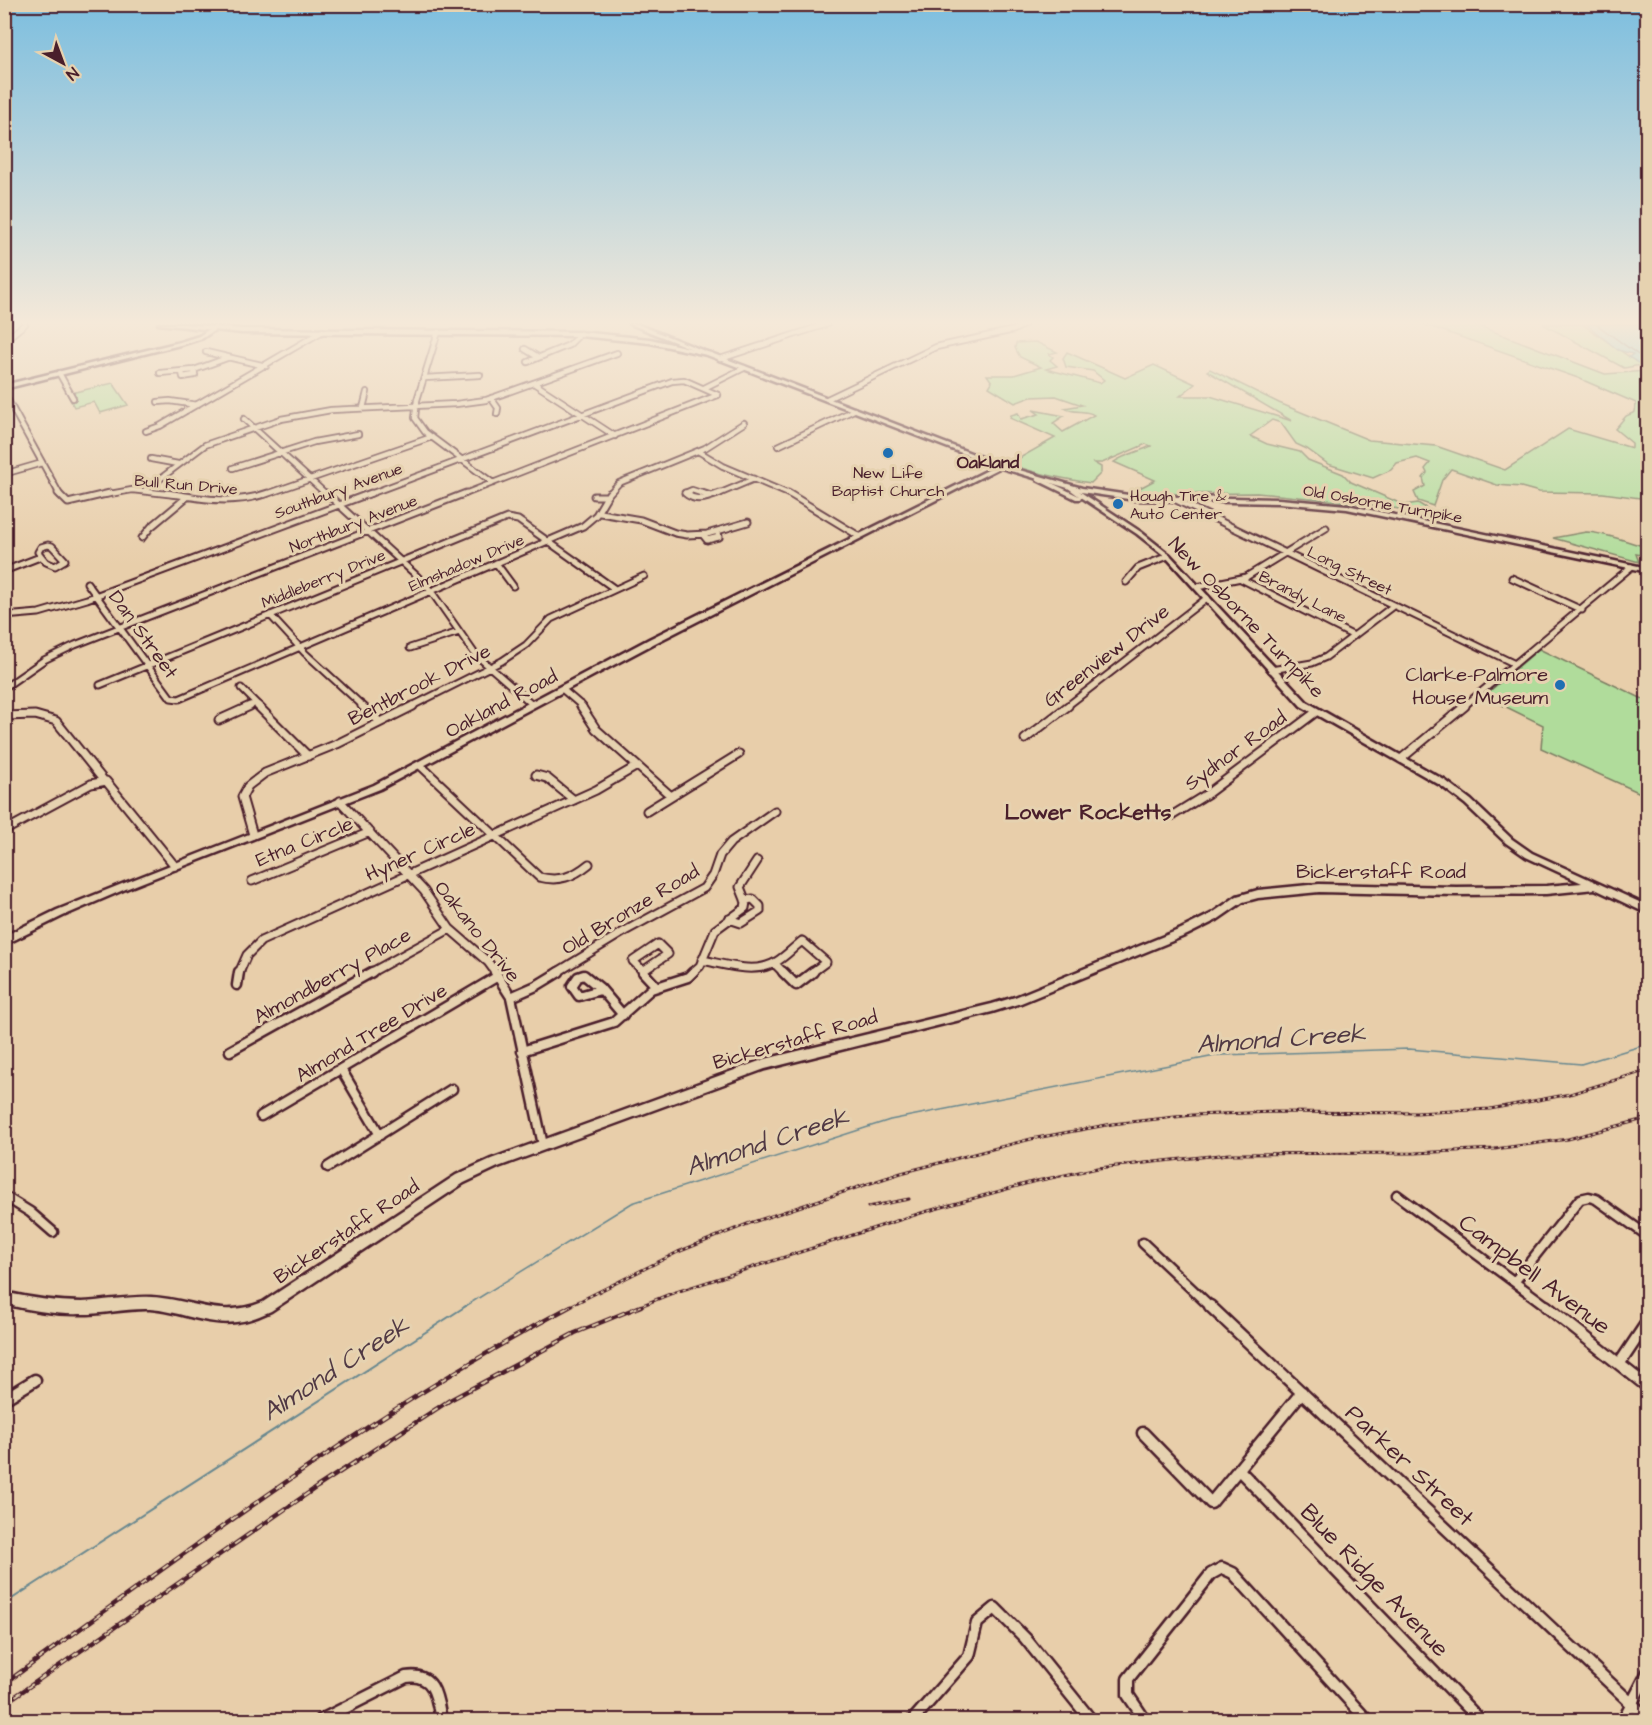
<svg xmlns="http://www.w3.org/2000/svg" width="1652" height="1725" font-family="'Architects Daughter',sans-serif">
<rect width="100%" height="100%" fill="#e8ceaa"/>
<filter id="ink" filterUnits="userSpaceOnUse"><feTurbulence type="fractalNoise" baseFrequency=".0167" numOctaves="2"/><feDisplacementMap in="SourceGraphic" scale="12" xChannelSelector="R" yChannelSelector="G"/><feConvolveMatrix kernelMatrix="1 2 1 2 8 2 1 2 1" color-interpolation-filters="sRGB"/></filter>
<g filter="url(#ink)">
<!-- green -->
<path fill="#b0dc9b" stroke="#7d7e63" stroke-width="1.5" d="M1423,324H1474L1605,374L1647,371V499L1603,493L1539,492L1521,487L1497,485L1451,469L1442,480L1433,506L1418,501L1414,492L1425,486L1423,478L1427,473L1425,469L1430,463L1417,458L1397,463L1391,470L1373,478L1328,464L1307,449L1296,444L1281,423L1272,420L1250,436L1267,444L1300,452L1308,460L1343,474L1351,482L1404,505L1418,503L1437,515L1368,504L1257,493L1181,494L1150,493L1136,490L1155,480L1114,462C1125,454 1139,452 1151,446L1146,444L1102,463H1094L1101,467V473L1091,483C1063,479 1037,474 1009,464L1055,438L1010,418L1011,415L1018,413L1021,419L1039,414L1033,410L1064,416L1053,423L1063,432L1094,415C1085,409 1075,414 1065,408L1082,405L1056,396L1031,397L1015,403L989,387L992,382L987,375H1014L1041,367L1020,357L1015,348L1016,343L1036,342L1057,352L1049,354L1053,357L1050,360L1057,366L1046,369L1100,383L1104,380L1093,371L1066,367L1063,358L1067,352L1125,378L1154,365L1195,384L1180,396H1210L1292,421L1207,371L1210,369L1279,403L1369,440L1436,446L1505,470L1568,429L1632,448V443L1615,429L1626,416L1635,412L1636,403L1578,378Z
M1543,324H1582L1641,365L1624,368Z
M113,383L128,405L100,413L94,402L74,407L67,394Z
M1586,532C1607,533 1627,542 1647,547V556L1636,554L1639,562L1553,538Z
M1539,649L1647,701V796L1541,748L1543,725L1484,696Z"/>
<!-- water -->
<path fill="#7bcdd1" stroke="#67878f" stroke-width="1.5" d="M1586,324H1647V369L1629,357L1633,354L1618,350Z"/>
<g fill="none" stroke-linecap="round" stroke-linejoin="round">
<!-- shore -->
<path stroke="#5e656d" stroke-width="1.5" d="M1596,324L1648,362"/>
<!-- stream-far1 -->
<path stroke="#67878f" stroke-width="1.5" d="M464,1307L632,1203L890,1120L1220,1055L1409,1049L1581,1064L1648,1044"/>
<!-- stream -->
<path stroke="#67878f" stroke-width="2" d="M4,1604L466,1306"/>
<defs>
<path id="street-far4" d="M438,332L417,400L415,418L425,432L493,483
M4,341L25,324
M525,349L538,357
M206,352L266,366
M720,359L827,324
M528,362L569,345L580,334
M182,372L183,377L195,375L194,370
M59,373L73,398
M160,373L194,370L227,358
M424,378L480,375
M535,384L615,436
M704,388L744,368
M4,393L60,495
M491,398L498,408L497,414
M827,399L936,347L1014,330L1025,324
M158,402L170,401L197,405
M363,408L367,392
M244,419L327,495
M146,431L160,426L323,331
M778,446L854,410
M698,451L723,466L791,495
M151,459L178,464
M233,468L314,442L358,434
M4,474L42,463
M144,491L205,445L281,419L331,410L456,404L486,400L617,353
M104,495L132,490L176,495
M264,495L432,437
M367,495L672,381L684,380L718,395
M462,495L718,395
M608,495L619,483L705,448L744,423
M687,495L685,493L692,490L707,495
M716,495L754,479"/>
<path id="street-far3" d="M58,493L68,503L110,493
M167,493C202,499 234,505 268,493
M326,493L417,576L431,591L475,654L532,704
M685,493C697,503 707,498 720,493
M702,493L711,496
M788,493L859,536
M594,496H606
M1174,499L1515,664
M600,513L641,520L675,533L687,535L707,534L748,522
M703,535L707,540L719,537L718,532
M142,538L151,527L187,497
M48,545L52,546L65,560L55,566L46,562L38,552L41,547Z
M496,563L513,586
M4,571L40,557
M1512,578L1582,610
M1241,579L1354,636
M1126,582L1138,568L1168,556
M87,583L171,698L179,699L583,526L596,515L609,493
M1197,587L1246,577L1326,528
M270,615L305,653L364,707
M4,616L39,613L87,599L371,493
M410,648L459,632
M1271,670L1312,663L1326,657L1393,606
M100,685L507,518L518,520L615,589
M4,688L44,660L75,645L466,493
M241,688L260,707
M562,689L583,707
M247,707L256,703
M410,707L502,661L526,645L551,619L644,576
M1066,707L1207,598
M1463,707L1631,567"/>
<path id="street-far2" d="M258,706L308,756
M362,706L380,722
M581,706L596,729L671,796
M4,716L35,715L56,721L104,781
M219,720L250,706
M1025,739L1068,706
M1401,759L1465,706
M420,765L539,877C559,882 573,877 589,864
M536,775L547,778L574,800
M340,801L424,891L450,929L488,962L496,973
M647,811L739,754
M1173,815L1207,794L1316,712
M4,831L91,784L106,781L175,866
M253,835L242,797L248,786L265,773L337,744L413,706
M252,881L370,832
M729,919L741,923L760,911V906L753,899L745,900
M702,960C724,964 755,975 776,962C786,956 793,948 802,941L826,962L811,973
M775,964L784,973
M643,971L668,954L658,944L633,961L645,973
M239,973L247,955L261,941L596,790L637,766
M370,973L450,929
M556,973L625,931L704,888L713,875L720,855L731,842L775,811
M692,973L700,966L715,930L745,908L746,902L740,887L757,861"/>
<path id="street-far1" d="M495,972L511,997L543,1145
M643,972L657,987
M783,972L796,985L813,972
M237,985L239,972
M600,990L579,996L572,986L578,977L584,975L600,988L623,1015
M511,997L536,986L559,972
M230,1051L372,972
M522,1051L614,1022L651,989L688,977L693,972
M341,1069L380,1135
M261,1116L498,976
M328,1167L452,1089
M1397,1195L1548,1307
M4,1196L30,1212L53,1232
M1143,1243L1211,1307
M1515,1281L1580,1199L1589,1197L1596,1199L1648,1236"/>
<path id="street" d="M1210,1306L1648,1719
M1546,1306L1648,1387
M1620,1363L1648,1321
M4,1399L35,1380
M1143,1433L1211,1503L1302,1392
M1239,1470L1480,1720
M321,1720L406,1677C435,1672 437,1698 441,1720
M913,1720L969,1656L977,1623L995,1608L1025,1638L1091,1720
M1145,1720L1128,1695V1679L1211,1574L1222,1568L1233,1573L1367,1720
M1623,1720L1648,1672"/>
<path id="secondary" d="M630,324H637L712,354L707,355Z
M211,328L216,329L203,338L184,344L4,389V385L180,342L199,336Z
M998,465L1003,466L655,643L380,789L128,888L63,916L4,945V936L57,910L122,884L374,785L649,639Z
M1037,478H1041L1079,496L1068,488L1073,487L1141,532L1170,555L1307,702L1446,781L1471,800L1512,839L1532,853L1648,906V914L1595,889L1546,894L1456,895L1319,892L1258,898L1243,902L1217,920L1187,935L1021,1003L992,1012L765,1069L498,1167L464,1183L271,1311C260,1316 249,1321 236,1322C207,1326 179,1311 150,1309C127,1308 105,1314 82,1314C55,1315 30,1310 4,1304V1292C30,1298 56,1302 82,1302C105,1301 128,1296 151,1297C194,1299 218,1320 263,1302L456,1175L491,1159L765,1059L992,1004L1015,997L1181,929L1211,914L1237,896L1258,890L1319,884L1456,887L1546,886L1582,883L1526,857L1506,843L1465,804L1440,785L1301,706L1166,557L1137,534L1081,497L1080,499H1076L1037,480Z"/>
<path id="primary" d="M158,324H185L242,329L580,332L650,339L711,353L1002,465L1082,488L1135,496L1279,499L1347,505L1648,568V572L1347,509L1279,503L1135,500L1081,492L998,467L707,355L650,343L580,336L242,333Z"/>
</defs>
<!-- street-far4 casing -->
<use href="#street-far4" stroke="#4a1f2b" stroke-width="8"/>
<!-- street-far3 casing -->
<use href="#street-far3" stroke="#4a1f2b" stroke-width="9"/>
<!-- street-far2 casing -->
<use href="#street-far2" stroke="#4a1f2b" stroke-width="11"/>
<!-- street-far1 casing -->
<use href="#street-far1" stroke="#4a1f2b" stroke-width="13"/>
<!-- street casing -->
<use href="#street" stroke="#4a1f2b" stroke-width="15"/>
<!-- secondary casing -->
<use href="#secondary" stroke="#4a1f2b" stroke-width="5"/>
<!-- primary casing -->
<use href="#primary" stroke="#4a1f2b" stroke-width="5"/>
<!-- street-far4 -->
<use href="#street-far4" stroke="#e6d2b0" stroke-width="4.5"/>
<!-- street-far3 -->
<use href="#street-far3" stroke="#e6d2b0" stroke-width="5"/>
<!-- street-far2 -->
<use href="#street-far2" stroke="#e6d2b0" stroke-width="7"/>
<!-- street-far1 -->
<use href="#street-far1" stroke="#e6d2b0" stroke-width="8"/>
<!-- street -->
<use href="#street" stroke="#e6d2b0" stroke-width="10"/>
<!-- secondary -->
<use href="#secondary" fill="#e6d2b0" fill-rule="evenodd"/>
<!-- primary -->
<use href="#primary" fill="#e6d2b0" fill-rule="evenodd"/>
<defs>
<path id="rail-far1" d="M868,1207L909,1199
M568,1307L678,1252L750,1223L901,1173L1031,1139L1112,1124L1193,1115L1274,1112L1416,1113L1490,1109L1570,1094L1648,1070
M638,1307L670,1294L921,1213L1032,1182L1098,1168L1229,1154L1415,1153L1495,1149L1568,1139L1648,1118"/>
<path id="rail" d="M4,1684C188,1551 370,1413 571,1306
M4,1704L317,1487L450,1400L575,1333L641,1306"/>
</defs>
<!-- rail-far1 casing -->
<use href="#rail-far1" stroke="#4a1f2b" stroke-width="3"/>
<!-- rail casing -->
<use href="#rail" stroke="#4a1f2b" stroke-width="4.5"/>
<!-- rail-far1 -->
<use href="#rail-far1" stroke="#e6d2b0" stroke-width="1.5" stroke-dasharray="3" stroke-linecap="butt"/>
<!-- rail -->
<use href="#rail" stroke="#e6d2b0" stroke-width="2" stroke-dasharray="7" stroke-linecap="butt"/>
</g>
</g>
<!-- sky -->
<linearGradient id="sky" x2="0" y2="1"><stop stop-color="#7cbedf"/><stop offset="0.57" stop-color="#f5e9d9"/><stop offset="1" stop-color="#f5e9d9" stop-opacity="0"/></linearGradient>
<rect width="1652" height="566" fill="url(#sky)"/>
<!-- markers -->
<g fill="#1f6fb2" stroke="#e6d2b0" stroke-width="2">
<circle cx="888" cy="453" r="6"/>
<circle cx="1118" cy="504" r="6"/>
<circle cx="1560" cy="685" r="6"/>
</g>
<g text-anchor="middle" stroke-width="6" stroke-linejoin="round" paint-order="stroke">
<!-- far-poi labels -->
<g font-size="16" fill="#4a1f2b" stroke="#e6d2b0">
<text x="888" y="478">New Life<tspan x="888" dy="18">Baptist Church</tspan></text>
<text x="1130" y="501" text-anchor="start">Hough Tire &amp;<tspan x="1130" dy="18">Auto Center</tspan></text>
</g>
<!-- far-street labels -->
<g font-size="16" fill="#4a1f2b" stroke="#e6d2b0">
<text transform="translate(186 484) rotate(5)" y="6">Bull Run Drive</text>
<text transform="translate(338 490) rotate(-20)" y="6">Southbury Avenue</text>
<text transform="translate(1383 503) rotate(10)" y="6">Old Osborne Turnpike</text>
<text transform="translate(353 523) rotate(-21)" y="6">Northbury Avenue</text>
<text transform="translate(466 562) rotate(-23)" y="6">Elmshadow Drive</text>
<text transform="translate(1350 570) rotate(26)" y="6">Long Street</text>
<text transform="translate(323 578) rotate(-22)" y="6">Middleberry Drive</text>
<text transform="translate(1303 596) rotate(27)" y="6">Brandy Lane</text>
</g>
<!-- far-neighbourhood labels -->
<g font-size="18" font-weight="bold" fill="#4a1f2b" stroke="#e6d2b0">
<text x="988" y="468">Oakland</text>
</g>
<!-- street labels -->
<g font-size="20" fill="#4a1f2b" stroke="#e6d2b0">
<text transform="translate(1247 617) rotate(46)" y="7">New Osborne Turnpike</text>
<text transform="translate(144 634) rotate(54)" y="7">Dan Street</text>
<text transform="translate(1106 655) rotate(-38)" y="7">Greenview Drive</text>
<text transform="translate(419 684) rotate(-27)" y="7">Bentbrook Drive</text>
<text transform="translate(501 703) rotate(-28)" y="7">Oakland Road</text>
<text transform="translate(1235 750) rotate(-36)" y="7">Sydnor Road</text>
<text transform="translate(304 841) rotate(-22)" y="7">Etna Circle</text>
<text transform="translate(420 851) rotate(-24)" y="7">Hyner Circle</text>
<text x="1381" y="878">Bickerstaff Road</text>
<text transform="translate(630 909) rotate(-31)" y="7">Old Bronze Road</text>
<text transform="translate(478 931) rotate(51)" y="7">Oakano Drive</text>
<text transform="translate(332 975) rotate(-29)" y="7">Almondberry Place</text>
<text transform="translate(371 1032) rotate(-31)" y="7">Almond Tree Drive</text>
<text transform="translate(795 1039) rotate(-16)" y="7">Bickerstaff Road</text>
<text transform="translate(346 1231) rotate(-34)" y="7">Bickerstaff Road</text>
</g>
<!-- poi labels -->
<g font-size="20" fill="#4a1f2b" stroke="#e6d2b0" text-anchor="end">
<text x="1548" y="681">Clarke-Palmore<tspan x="1548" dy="23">House Museum</tspan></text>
</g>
<!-- neighbourhood labels -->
<g font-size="21" font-weight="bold" fill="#4a1f2b" stroke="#e6d2b0">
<text x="1088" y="819">Lower Rocketts</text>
</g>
<!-- near-street labels -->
<g font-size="24" fill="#4a1f2b" stroke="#e6d2b0">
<text transform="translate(1535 1274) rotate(37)" y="8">Campbell Avenue</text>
<text transform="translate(1410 1465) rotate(43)" y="8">Parker Street</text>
<text transform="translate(1375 1580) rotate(46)" y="8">Blue Ridge Avenue</text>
</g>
<!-- near-water labels -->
<g font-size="26" font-style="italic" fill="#513944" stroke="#e6d2b0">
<text transform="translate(1281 1038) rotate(-4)" y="9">Almond Creek</text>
<text transform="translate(767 1141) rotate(-18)" y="9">Almond Creek</text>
<text transform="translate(335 1368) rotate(-33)" y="9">Almond Creek</text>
</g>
</g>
<!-- margin -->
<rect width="1652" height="1725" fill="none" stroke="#e6d2b0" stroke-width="24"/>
<rect x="12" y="12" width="1628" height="1701" fill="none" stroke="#4a1f2b" stroke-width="2" filter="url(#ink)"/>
<!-- north arrow -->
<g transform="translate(63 63) rotate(139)" stroke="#e6d2b0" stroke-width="4.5" paint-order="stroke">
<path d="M0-4.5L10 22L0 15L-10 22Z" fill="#4a1f2b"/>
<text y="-9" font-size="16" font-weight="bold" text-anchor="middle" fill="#4a1f2b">N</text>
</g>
</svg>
